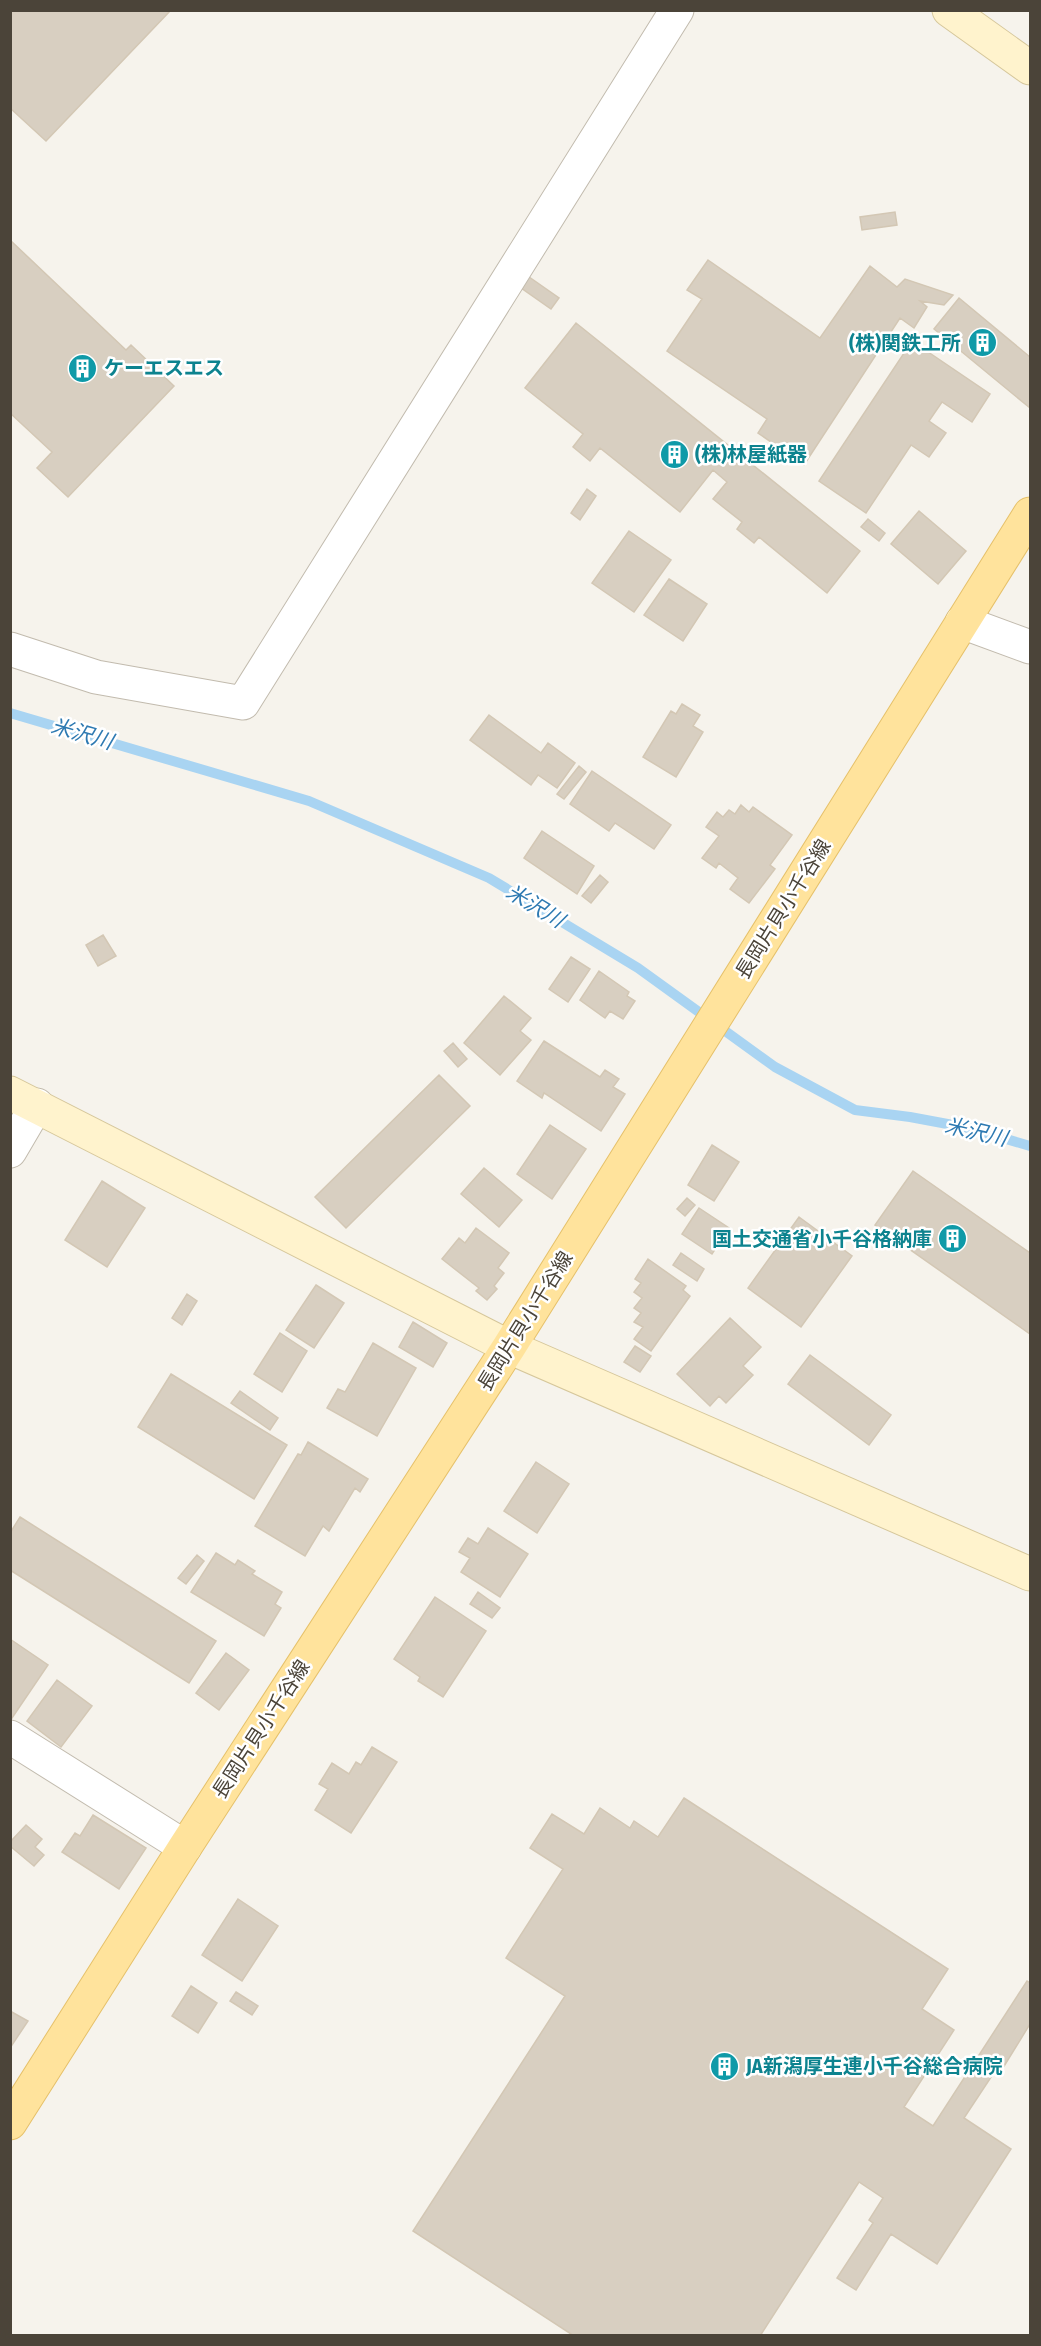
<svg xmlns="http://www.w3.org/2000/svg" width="1041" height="2346" font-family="'Fira Sans Condensed','Noto Sans JP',sans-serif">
<rect width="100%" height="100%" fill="#f6f3ec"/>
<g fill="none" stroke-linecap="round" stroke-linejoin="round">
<!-- stream -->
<path stroke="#a9d4f2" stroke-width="10" d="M10,713L309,801L489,878L638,968L775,1067L855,1110L910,1117L969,1128L1030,1146"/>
</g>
<!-- building -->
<path fill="#d8cfc1" stroke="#d3c7b4" stroke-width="1.5" d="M10,10H171L46,141L10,108Z
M895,212L897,225L862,230L860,217Z
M10,240L126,350L131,345L174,386L68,497L37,468L52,452L10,413Z
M708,260L820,338L870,266L897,287L905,279L953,295L944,305L920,301L927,307L914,328L900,318L804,465L758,433L767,419L667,351L702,299L687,290Z
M522,272L559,298L551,309L514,283Z
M959,298L1030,357V408L934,329Z
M576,323L860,551L827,593L759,537L754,543L737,529L742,522L713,499L727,482L713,470L680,512L600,448L590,461L573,447L583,434L525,388Z
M912,341L990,394L972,422L942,402L929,421L946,433L929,457L911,445L866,513L819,481Z
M587,489L596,496L580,520L571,513Z
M919,511L966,551L938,584L891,544Z
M868,519L885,533L879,541L861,527Z
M629,531L671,560L634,612L592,583Z
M669,579L707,604L683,641L644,615Z
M682,704L700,715L693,726L703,732L676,777L643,757L671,711L676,714Z
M489,715L541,753L548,743L575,763L557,788L538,775L531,785L470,740Z
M579,766L586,772L564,799L557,794Z
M592,771L671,825L654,849L615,823L609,831L570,804Z
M741,805L749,812L753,807L792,835L770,865L775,869L749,903L730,889L738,878L719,863L716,868L702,858L719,836L706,827L717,812L723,817L729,810L735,814Z
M542,831L594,866L577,894L524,858Z
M600,875L608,882L591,903L582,896Z
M103,935L116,956L98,966L86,945Z
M571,957L590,969L568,1002L549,989Z
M599,971L629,992L627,996L635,1001L623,1019L610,1011L605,1018L580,1000Z
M504,996L531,1018L520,1031L531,1040L500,1075L464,1043Z
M544,1041L600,1077L605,1070L619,1079L613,1087L625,1094L601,1131L544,1093L542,1098L517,1081Z
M453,1043L467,1059L458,1067L444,1051Z
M439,1075L470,1106L346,1228L315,1197Z
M550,1125L586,1149L552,1199L517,1174Z
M712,1145L739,1162L714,1201L688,1185Z
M484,1168L522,1200L499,1227L461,1194Z
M913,1171L1030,1253V1334L875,1225Z
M102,1181L145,1208L107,1267L65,1240Z
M687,1198L695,1205L685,1216L677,1209Z
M699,1208L729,1228L712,1254L682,1234Z
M799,1217L852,1256L801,1327L748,1288Z
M476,1228L509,1253L498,1268L504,1273L494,1286L497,1289L487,1300L476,1291L479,1288L442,1259L459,1238L465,1243Z
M681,1253L704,1269L697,1281L673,1265Z
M648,1259L686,1286L683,1290L690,1296L651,1351L634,1339L643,1327L634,1322L641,1313L634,1308L642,1298L634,1292L641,1283L635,1279Z
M316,1285L344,1303L314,1348L286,1330Z
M187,1294L197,1301L182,1325L172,1318Z
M730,1318L761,1347L743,1366L753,1375L726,1403L719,1396L710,1406L677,1374Z
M413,1322L447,1343L433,1367L399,1347Z
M280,1333L307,1351L282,1392L254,1374Z
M373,1343L416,1368L377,1436L327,1408L338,1389L345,1392Z
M635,1346L651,1356L640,1372L624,1362Z
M810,1355L891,1415L869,1445L788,1384Z
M171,1374L287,1445L254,1499L138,1427Z
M240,1391L278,1418L270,1430L231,1403Z
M308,1442L368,1479L360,1492L355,1488L329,1531L323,1526L305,1556L255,1526L298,1454L301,1455Z
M536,1462L569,1484L537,1533L504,1511Z
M20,1517L216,1641L189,1683L10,1570V1533Z
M488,1528L528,1554L500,1597L461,1572L470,1558L459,1552L468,1538L478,1544Z
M216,1553L235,1565L238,1560L255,1571L252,1574L282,1592L275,1604L281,1608L264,1636L191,1592Z
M197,1555L204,1561L186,1584L178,1578Z
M478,1592L500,1608L492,1618L470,1604Z
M435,1597L486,1631L443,1697L418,1681L420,1677L394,1659Z
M10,1639L48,1665L12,1718L10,1717Z
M226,1653L249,1670L219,1710L196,1693Z
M57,1680L92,1706L61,1747L27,1721Z
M372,1747L397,1762L351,1833L315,1810L328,1789L319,1784L332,1763L349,1774L356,1762L361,1765Z
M684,1798L948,1969L922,2009L954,2030L904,2107L933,2126L1027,1981L1030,1983V2024L1003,2068L999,2065L964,2118L1011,2149L937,2264L891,2234L856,2290L837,2278L873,2223L869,2220L883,2198L859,2182L760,2336H574L413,2231L565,1996L506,1958L563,1869L530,1848L552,1814L584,1834L600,1808L630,1828L634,1821L658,1837Z
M93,1815L146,1848L119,1889L62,1852L75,1833L80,1836Z
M26,1825L42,1839L35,1847L44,1855L34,1866L10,1846V1842Z
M238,1899L278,1926L242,1981L202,1955Z
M191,1986L217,2003L198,2033L172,2016Z
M236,1992L258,2006L252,2015L230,2001Z
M10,2011L28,2021L10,2048Z"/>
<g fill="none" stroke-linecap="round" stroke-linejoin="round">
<defs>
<path id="street" d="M962,622L1030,647
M10,649L96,677L243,703L677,10
M10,1151L37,1105
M10,1737L185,1847"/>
<path id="secondary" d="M949,10L1030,68
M10,1093L509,1347L1030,1574"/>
<path id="primary" d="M10,2123L185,1847L509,1347L1030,514"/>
</defs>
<!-- street casing -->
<use href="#street" stroke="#c2bbae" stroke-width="35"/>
<!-- secondary casing -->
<use href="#secondary" stroke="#d6c79b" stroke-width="35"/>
<!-- primary casing -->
<use href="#primary" stroke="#e6c16a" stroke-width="35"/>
<!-- street -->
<use href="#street" stroke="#fff" stroke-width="33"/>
<!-- secondary -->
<use href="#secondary" stroke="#fff3cd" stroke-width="33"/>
<!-- primary -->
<use href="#primary" stroke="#ffe39c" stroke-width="33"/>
</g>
<!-- icons -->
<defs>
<symbol id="building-disc" viewBox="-11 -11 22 22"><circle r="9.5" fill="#0f9aa8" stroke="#fff"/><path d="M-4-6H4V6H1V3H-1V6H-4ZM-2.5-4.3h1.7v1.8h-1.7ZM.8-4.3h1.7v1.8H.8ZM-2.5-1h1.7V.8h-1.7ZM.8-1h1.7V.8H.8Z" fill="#fff"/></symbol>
</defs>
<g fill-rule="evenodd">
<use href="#building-disc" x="966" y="326" width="33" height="33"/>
<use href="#building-disc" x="66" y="352" width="33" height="33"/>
<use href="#building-disc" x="658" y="438" width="33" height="33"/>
<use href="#building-disc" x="936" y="1222" width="33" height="33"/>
<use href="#building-disc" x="708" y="2050" width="33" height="33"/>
</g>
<g text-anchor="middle" stroke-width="5" stroke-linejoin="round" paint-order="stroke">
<!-- culture labels -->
<g font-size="20" font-weight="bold" fill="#0d838f" stroke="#fff" text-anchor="start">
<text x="961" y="350" text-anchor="end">(株)関鉄工所</text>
<text x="104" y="375">ケーエスエス</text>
<text x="695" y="461">(株)林屋紙器</text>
<text x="932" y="1246" text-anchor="end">国土交通省小千谷格納庫</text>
<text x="746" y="2073">JA新潟厚生連小千谷総合病院</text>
</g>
<!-- street labels -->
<g font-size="20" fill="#4b4439" stroke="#fff">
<text transform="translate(783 909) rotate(-58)" y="7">長岡片貝小千谷線</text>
<text transform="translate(525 1321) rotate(-58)" y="7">長岡片貝小千谷線</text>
<text transform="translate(261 1729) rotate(-57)" y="7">長岡片貝小千谷線</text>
</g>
<!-- water labels -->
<g font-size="21" font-style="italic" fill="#2e7ab2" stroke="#fff">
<text transform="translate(82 734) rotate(16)" y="7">米沢川</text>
<text transform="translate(535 906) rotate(31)" y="7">米沢川</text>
<text transform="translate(976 1132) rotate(13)" y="7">米沢川</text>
</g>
</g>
<!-- border -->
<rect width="1041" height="2346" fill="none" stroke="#4b4439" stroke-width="24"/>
</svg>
